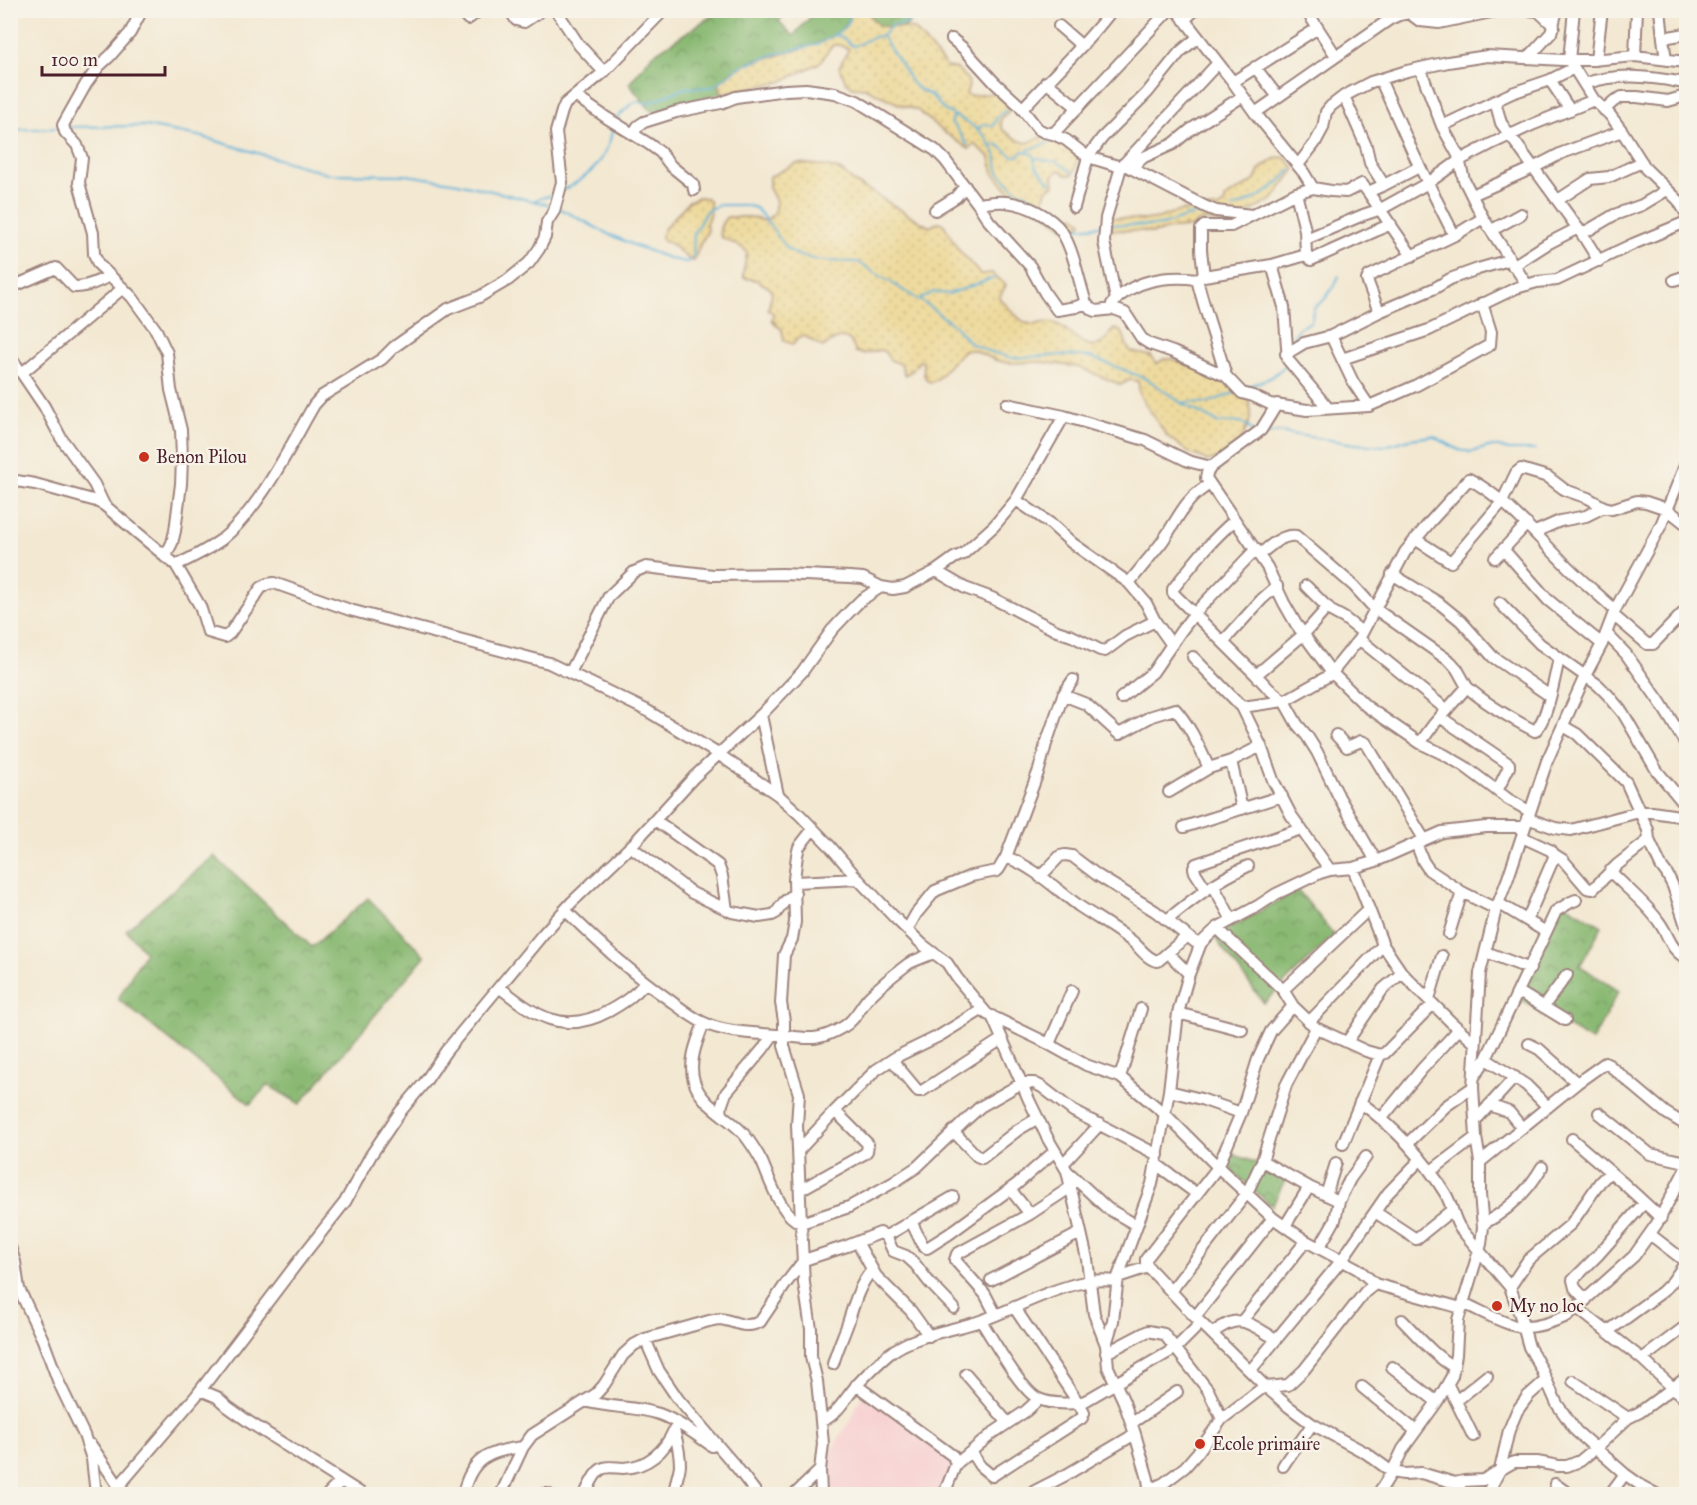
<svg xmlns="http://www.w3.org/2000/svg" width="1697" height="1505" font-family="'IM FELL Great Primer',serif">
<defs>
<pattern id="forest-crowns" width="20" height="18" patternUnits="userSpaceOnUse" patternTransform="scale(1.5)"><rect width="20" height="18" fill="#8ab973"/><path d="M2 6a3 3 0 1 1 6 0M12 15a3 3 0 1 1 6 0" fill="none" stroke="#73965f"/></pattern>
<pattern id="sand-dots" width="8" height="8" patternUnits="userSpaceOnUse" patternTransform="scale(1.5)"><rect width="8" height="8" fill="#eeda9e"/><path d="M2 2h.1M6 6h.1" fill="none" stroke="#cebb88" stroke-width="1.8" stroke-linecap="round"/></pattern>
</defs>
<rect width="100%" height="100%" fill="#f7f3e8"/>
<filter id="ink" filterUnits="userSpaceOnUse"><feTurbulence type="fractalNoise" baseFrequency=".0167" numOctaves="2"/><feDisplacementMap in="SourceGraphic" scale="12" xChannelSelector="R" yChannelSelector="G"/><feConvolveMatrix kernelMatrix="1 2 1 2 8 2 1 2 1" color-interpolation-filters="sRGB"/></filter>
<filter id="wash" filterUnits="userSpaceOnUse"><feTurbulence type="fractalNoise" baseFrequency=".008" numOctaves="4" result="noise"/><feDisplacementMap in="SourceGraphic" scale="24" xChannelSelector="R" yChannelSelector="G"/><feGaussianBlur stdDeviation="1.35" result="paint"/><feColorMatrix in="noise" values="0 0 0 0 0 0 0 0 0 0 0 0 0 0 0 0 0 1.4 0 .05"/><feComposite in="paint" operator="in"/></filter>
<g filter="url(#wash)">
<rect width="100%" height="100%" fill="#f3e8d2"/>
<!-- built -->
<path fill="#f7cfd0" d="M862,1395L961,1463L942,1494H821L820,1468L850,1420Z"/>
<!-- forest -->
<path fill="url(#forest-crowns)" stroke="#6a6c4f" stroke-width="1.5" d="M719,11H787L779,21L793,36L816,11H849L851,16C841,44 803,47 778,54C766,57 753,61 742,66C733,70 726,77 719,83L722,93L652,112L629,84L652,55Z
M875,11H921L904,28L879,26L870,16Z
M214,856L312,947L368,898L425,956L300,1104L268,1085L250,1104L118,999L145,952L126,930Z
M1298,890L1334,935L1264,1003L1214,937Z
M1562,902L1602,926L1580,966L1619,991L1592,1041L1518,998Z
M1232,1154L1288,1174L1272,1206L1226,1166Z"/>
<!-- sand -->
<path fill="url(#sand-dots)" stroke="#9c7c64" stroke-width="1.5" d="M849,11H875L870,16L879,26L914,29L947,67L957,69L967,79L969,85L966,94L970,96L995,93C1001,98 1009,102 1010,110L1001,119V126L1004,131L1020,141L1027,143L1052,133L1077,154C1078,162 1077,168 1072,175H1066L1060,170L1056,172L1053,177L1054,185L1046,190L1043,202L1049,208L1070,217L1074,216L1082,222C1079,228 1073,230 1068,231L1047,215L1033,201L1012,194L993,173L990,157L974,144L969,149L945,133L917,110L901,105L865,88L853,87L846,82L839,67L849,49L839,45H833C825,51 827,57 819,63L781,82L722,93L719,83C726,77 733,70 741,67C771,53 839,49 851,16Z
M1285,157L1295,169L1272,200L1231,222L1220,223L1207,220L1198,222L1191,227L1175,228L1153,233L1143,231L1111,230L1109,217L1143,220L1159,218L1169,214L1186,210L1218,208L1225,203V198L1254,181L1260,169L1274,159Z
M797,163C807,164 831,166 839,170C846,173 851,181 857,184C882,197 905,214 930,227L938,222L943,223L958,249L980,274L992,273L1006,285L999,298C1006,304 1018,320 1026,323C1035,327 1045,320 1054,323C1070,328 1080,349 1098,345C1105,344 1108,334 1114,329C1130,332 1121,344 1131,351C1136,354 1145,354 1151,356L1156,364L1164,359H1171L1226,378L1247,398L1251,410L1250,419L1242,439L1218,459L1206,461L1203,458L1191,454L1167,436L1140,396L1138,381L1129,380L1121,385L1078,367L1043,362L1008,363L995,360L973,350H964C960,355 955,359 950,364C945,369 932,392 925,377C923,373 924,366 923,362L919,361L913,370L905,375L901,364L890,360L885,352L881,350L863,354L856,352C854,349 853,345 851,342C843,331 831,343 822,347L805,336L799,337L793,344L784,341L782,330L772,320L774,314L768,310L772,293L770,288L756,280L744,278L743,274L747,253L743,248L721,237C718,229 721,223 727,217H751L764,221L774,214L776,201L769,188V177Z
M699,197L707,198L710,202V213L706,225L708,230C706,235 703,238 701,243C697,249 697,255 694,261C681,258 677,243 663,241L661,237L664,229L689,201Z"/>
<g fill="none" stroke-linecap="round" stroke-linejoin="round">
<!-- stream -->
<path stroke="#5eb3da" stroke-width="2" d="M1019,10L1023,14
M834,35L842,37L853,46C863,44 871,35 882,36L907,74L911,82L917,88L932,96L944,110L969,123L985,136L996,154L998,171L1015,189L1039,200L1043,208L1050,214L1058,215L1075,228L1100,226
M882,36L891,26L907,23L921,10
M954,116L951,123C959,128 961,138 968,145
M616,119L631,104L638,101L644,103L651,102L685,88L713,87L741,66L776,54L819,44L834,35L844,28L848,23L853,10
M68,127L145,126L199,136L329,174L407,175L458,183L550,205
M977,129L984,124L993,126L997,118L1007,109
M10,130L59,128
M992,146L997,144L1013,156H1019L1022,151L1033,154L1036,167L1051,183
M1027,152L1029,149L1034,148L1055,140
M1035,159L1040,158L1046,161H1056L1072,172
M564,190C593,174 607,160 613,127
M535,200L556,194
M559,208L608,234L636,246L671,259L685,262L690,261L693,257L694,233L706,211L719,205H745L756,208L770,225L787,249L800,256L822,261L858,262L927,305L954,325L970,343L988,351L1012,358L1063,355L1091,357L1149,380L1181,403L1219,423L1242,422L1253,431
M1232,208C1256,201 1275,189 1291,170
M1109,224L1151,226L1162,225L1195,214L1210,216L1215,215
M919,300L933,292L949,294L994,278
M1293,344C1296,319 1308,329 1312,319C1313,316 1312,313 1313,310C1315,305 1320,304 1324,300C1328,295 1336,283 1339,276
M1244,388L1272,377L1286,365
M1181,403L1189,402L1207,403L1237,392
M1264,434L1279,432L1355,444L1385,446L1410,439L1433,436L1459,450L1471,452L1488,447H1499L1508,450H1535"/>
</g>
</g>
<g filter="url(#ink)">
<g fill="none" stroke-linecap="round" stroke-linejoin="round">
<defs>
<path id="minor" d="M142,10L130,33L110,56L99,66L86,84L63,125L65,132L77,145L82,158L79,183L93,233L94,254L98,264L132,297L156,330L167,353L171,390L181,430L182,459L181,484L175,531L172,543L165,557
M460,10L468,19L480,10
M510,10L516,20L524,22L542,10
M556,10L579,45L604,72
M1177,10L1233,82L1255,113L1304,173L1313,188
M1306,10L1336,56
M1428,10L1432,22
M1529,10L1538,11L1554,26
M1574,10L1569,60L1594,100L1610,115L1622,131L1646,169L1678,200L1686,213
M1660,10L1663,38
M1184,20L1195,10
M1059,26L1082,46
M952,39L964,49L995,83L1019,105L1038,129L1044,132L1053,134L1066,140L1088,157L1121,167
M1635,56L1637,10
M1528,58L1551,33L1557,10
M1596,60L1602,10
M1666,60L1663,38L1686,34
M1255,67L1278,97
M1420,68L1442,126L1458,155L1464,180L1483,218
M1574,68L1550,80L1512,93L1495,101L1501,123L1582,234L1599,261
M1380,79L1415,157L1428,183L1460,160L1491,144L1534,124L1594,100
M1550,80L1570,110
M1046,82L1078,108
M1233,82L1318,28
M1584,84C1616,73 1647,76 1679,82
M575,96L607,118L649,144L660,152L671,166L693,184L694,190
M1344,96L1366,146L1370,163L1384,185L1368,192L1412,256
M1022,109C1052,76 1085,46 1112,10
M1604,110L1614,101L1622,97H1637L1668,101L1682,97
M1255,113L1390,19L1399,15L1409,13L1420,21L1439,23L1501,10
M1442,126L1495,101
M633,134L638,126L644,122L676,112L721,103L736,97L786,90L806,89L835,93L857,101L935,150L945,160L978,204C987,203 997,201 1006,202C1026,204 1051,216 1062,232C1074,251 1079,282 1086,303L1091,309L1096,311L1114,309L1125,313L1142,339L1150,344L1173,352L1226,376L1242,393L1253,396L1270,404L1307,410L1369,406L1415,386L1490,345L1491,332L1482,303
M1053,134L1169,10
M1123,164L1206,207L1216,211L1252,215
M1298,165L1315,143L1323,128L1326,112L1331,106L1344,96L1371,82L1407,71L1448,62L1487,56L1563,60H1592L1635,56L1686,62
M1131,168L1144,157L1173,144L1190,130L1243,96
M1384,185L1419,167
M1296,193L1313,188L1331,191L1346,192L1362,184L1368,192
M1472,195L1533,168L1562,153L1622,131
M1558,200L1590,179L1609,177L1642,162
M978,204L989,221L1030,266L1045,293L1057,310L1076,307L1086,303
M1074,207L1088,157L1102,138L1147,93L1180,52L1197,38
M935,210L956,197L965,186
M1492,230L1521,214
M1582,234L1614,215L1642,205L1667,190
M1306,239L1363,215L1381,209L1428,183L1454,235
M1272,265L1284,307L1288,360L1328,408
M1513,266L1547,244L1578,228
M1204,276L1201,250V229L1204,226H1231L1296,193L1305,230L1306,255
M1674,280L1686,276
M10,285L19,284L56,268L74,287C87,288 99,280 111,276
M1116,299L1104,242L1106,218L1121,167L1218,63
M1112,304C1132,280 1167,275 1197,279
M1379,312L1367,280L1369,276L1457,234L1483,218L1527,285
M1286,354L1304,343L1331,336
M10,356L44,406L61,438L94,484L104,505
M1342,359L1429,330L1516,288L1537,282L1557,280L1633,244L1686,222
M22,373L123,288
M1226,376C1217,344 1205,312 1197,279L1204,276L1272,265L1306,255L1311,260L1391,224
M1007,404L1064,416L1145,440L1188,461L1211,467
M1277,404L1261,430L1211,467L1207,473L1206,478L1267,567L1284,603L1296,624L1332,673L1366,706L1420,743L1445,755L1464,766L1508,799L1529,811
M1369,406L1353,382L1331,336L1379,312L1435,288L1450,279L1478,269L1509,260
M10,480L35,484L96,501L104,505L176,565C192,558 207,550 221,540C260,509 289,448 314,405L322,396L382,359L394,347L448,309L479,297L508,280L529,263L539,249L545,237L547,222L554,211L562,182L556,132L562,111L565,104L604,72L664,10
M1016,500L1051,524L1072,543L1129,583L1146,603L1155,621L1172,645
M1235,520C1211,540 1192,565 1173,589V593L1256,675L1269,689L1284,701L1297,724L1307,736L1317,752L1339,797L1376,861
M1535,532L1560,521L1586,516L1604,507
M1415,539L1451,562L1502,502L1516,473L1521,469L1548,477L1565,490L1588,498L1604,507L1612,509L1637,501L1646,502L1667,509L1686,524
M1503,549L1548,600L1602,644
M1259,555C1269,547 1282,534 1296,536L1354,586L1374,608L1451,662L1457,669L1467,687
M1495,558L1527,524
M176,565L200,606L208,632L225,637L230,633L261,588L267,584L274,583L350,610L549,663L646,710L718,754L778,795L799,814L829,845L858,879L895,918L923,945L947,963L957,978L987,1014L1041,1040L1086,1065L1120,1077L1165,1114L1218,1167L1273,1218L1306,1241L1358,1269L1375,1284
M936,571L965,588L992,598L1057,631L1072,636L1100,650L1105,651L1125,636L1155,621
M1392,574L1439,603L1461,621L1493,657L1550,696
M1129,583C1140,569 1151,556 1162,542C1179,518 1183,500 1210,484
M1306,586L1331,611L1344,618L1362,632
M1500,603L1540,644L1598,685L1608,695L1623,713L1657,771L1686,806
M1613,615L1647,644H1653L1686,610
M1606,633L1626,654L1660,702L1686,744
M1359,639L1447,710
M1223,642L1262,599L1277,586
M1193,657L1242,707L1284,701L1330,675L1359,639L1405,552L1430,522L1469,479C1506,499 1531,530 1560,559C1577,577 1597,593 1615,610
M570,673L609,596L634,572L646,567L713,575L782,574L850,577L863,578L881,587
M1256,675L1304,634L1328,607
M1073,680L1063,695L1046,744L1039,770L1006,857C1034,867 1056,889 1079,906C1097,918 1116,929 1133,942C1141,949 1148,960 1158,961L1185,938L1186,935
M1063,695L1086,704L1119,734L1152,716L1175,709C1191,727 1199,747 1209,768
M1121,698L1153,672L1181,631L1194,614L1256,549
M1242,707L1261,746L1273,780L1291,815L1330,870
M761,715L778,795
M1440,717L1509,764V767L1497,791
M1336,735L1347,747L1361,741L1366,743L1424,839
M1420,743L1434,724L1467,687C1487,705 1512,719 1535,731C1548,719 1555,676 1559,658
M1231,761L1242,809
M1169,792L1209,768L1231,761L1261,746
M1527,818L1555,828L1571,830L1639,812H1652L1686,817
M655,820L718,865L722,876L727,910
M1184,827L1282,796
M813,829L799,847L797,855L794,879L795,922L792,939L784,955L781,1003L784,1021V1046L799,1094L797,1125L801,1223L804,1283L811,1329V1357L817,1381L821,1421L823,1444L820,1470L821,1494
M1522,837L1550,850L1555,855L1527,920
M1649,840L1661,866L1667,874L1673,886L1686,926
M1416,843L1423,861L1429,870L1462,892
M630,846L692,893L732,912L759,917L772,915L776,913L784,902L795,893
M1555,855L1563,860L1587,888L1593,889L1617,865L1649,840L1648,830L1626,782L1577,734L1563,726
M1353,868L1383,945L1402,973L1451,1022L1475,1043
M1610,871C1626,888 1646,903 1659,922C1670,937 1669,948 1686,958
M1040,877L1060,856L1065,855L1072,856L1097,875L1155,911L1195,942L1201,943
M795,882L858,879
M1213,885L1232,920
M1206,889L1195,872L1194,868L1196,864L1301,829
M1498,903L1546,932
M565,910C598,942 631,973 668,999C679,1007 690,1016 702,1022C725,1033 753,1033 778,1035C807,1038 816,1043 843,1027C856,1020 860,1006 870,996C880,986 896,973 908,964C915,960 925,957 933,953
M1167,920C1194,898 1217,880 1248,866
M1217,928L1283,990L1293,1006L1316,1028L1366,1051L1380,1055L1385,1053L1433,1004
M907,930L916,914L935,891L971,876L997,871L999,869L1006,857
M1449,934L1462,892L1496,909
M1486,952L1530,969
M1168,953L1189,974
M499,987C536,1016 563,1036 609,1011C623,1003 634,996 645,983
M1283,990L1369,909
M1519,992L1565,1020
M1429,999L1442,956
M1543,1007L1567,975
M1178,1013L1242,1030
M992,1016L1029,1100L1048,1139L1067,1171L1087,1259L1094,1314L1106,1345
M1309,1022L1383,945
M704,1023C697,1041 688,1062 694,1081C702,1108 732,1117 747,1138C752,1145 758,1154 762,1162C770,1180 781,1216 801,1223L849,1207L894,1182L917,1167L968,1118L980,1107L1022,1083H1034L1042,1087L1073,1111L1158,1155
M1347,1042L1383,989L1402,973
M1049,1044L1072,991
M1529,1044L1539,1049L1577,1083
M1486,1059L1526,1085L1548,1107
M892,1060L918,1091H922L1002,1039
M1120,1077L1141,1009
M1474,1077L1486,1059L1556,911L1571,902L1576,900
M1169,1091L1201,1099L1241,1113
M1360,1102C1394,1127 1423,1157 1445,1193C1452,1204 1453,1217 1460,1228L1510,1287L1520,1315L1529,1347L1541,1368L1557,1404L1576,1431L1625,1474L1643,1487L1656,1494
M1489,1105L1509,1112L1522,1128
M835,1111L876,1070L896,1057L939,1036L983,1009
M1599,1113L1650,1154L1686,1162
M722,1115L721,1107L726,1093L763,1049L773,1035
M1382,1118L1422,1069L1459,1029
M1475,1121L1515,1077
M953,1131L977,1156L982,1158L1018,1130L1038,1118
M1572,1139L1622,1182L1661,1218
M1408,1143L1446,1106L1473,1087
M1343,1144L1380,1055
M799,1150L835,1111L868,1144L867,1151L864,1154L800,1190
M1262,1161L1309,1187L1339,1201
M1480,1162L1577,1083L1605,1063L1609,1065L1666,1113L1686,1125
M1063,1164L1100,1124
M1156,1164L1197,1194
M1431,1171L1476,1137
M1068,1172L1107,1208L1136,1225
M1010,1189L1030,1214
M1326,1195L1336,1163
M1375,1212L1416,1239L1452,1210
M1273,1218L1195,1317L1266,1387L1289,1407L1312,1424L1366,1453L1392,1472L1404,1474L1421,1473L1455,1483L1464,1481L1483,1480L1514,1462H1537L1558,1466H1567L1580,1461L1596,1448L1628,1418L1640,1412L1686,1378
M911,1221L923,1246L927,1248L949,1234L1017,1184L1055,1151
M1483,1224C1508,1211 1528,1191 1542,1167
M1285,1226L1309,1187
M1651,1235L1686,1262
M886,1236L953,1197
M857,1242L876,1276L911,1311L929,1336
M10,1247L15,1262L19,1289L43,1340L59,1383L84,1435L92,1459L96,1494
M1319,1248L1335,1220L1339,1201L1350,1179L1366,1157
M1118,1277L1148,1267
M991,1280L1080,1233
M1510,1287L1528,1260L1571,1224L1600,1182L1610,1172
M1171,1291L1247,1193L1262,1161L1286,1085L1316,1028
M1586,1300L1575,1288L1573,1280L1598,1255L1644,1203
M1463,1303C1479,1310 1500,1322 1516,1326C1532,1330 1553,1322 1567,1316L1634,1256L1658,1222L1686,1168
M1577,1308L1642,1359L1686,1400
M996,1315L985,1294L955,1260L957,1254L1030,1214L1071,1187
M1195,1317L1148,1267L1146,1263V1259L1218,1167L1241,1113L1258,1059L1271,1031L1293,1006
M1402,1320C1418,1336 1434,1356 1454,1367
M981,1321C993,1339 1021,1391 1039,1399C1050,1404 1074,1405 1085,1401L1176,1348L1201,1323
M1242,1321L1306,1241
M1607,1332L1662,1292L1672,1282L1686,1262
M1213,1333C1240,1311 1249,1324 1276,1339
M645,1339L659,1371L678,1399L738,1469L757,1494
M1106,1353L1148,1331L1164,1334L1208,1390L1222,1419
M1642,1359L1686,1326
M833,1364C837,1350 843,1337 848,1323C854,1304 859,1285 872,1270
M1392,1367L1437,1402
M1250,1371L1341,1261L1388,1193L1421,1159
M966,1374L1008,1423
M1573,1381L1628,1418
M856,1385L953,1456L956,1464L944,1494
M1448,1385L1473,1436
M1362,1387L1416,1431
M199,1392L301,1258L345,1202L371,1155L400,1112L425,1082L446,1051L543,934L572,902L634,843L694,777L761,715L802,672L832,630L850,611L861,600L881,587L893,589L905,587L936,571L954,558L963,554L994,526L1016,500L1064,416
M585,1401C609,1408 635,1406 659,1414C676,1420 697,1435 712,1446
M1456,1401L1487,1376
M821,1421C836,1417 846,1397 856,1386C866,1375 877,1364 889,1354C914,1334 953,1331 983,1320C1016,1308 1050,1289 1085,1282C1096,1279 1107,1280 1117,1281
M1132,1423L1177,1392
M674,1430C677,1441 680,1453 680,1465C679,1475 674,1484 675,1494
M91,1445L124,1494
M971,1452L980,1466L992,1476L1082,1418L1084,1413L1079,1404L1014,1307
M956,1464L993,1433L1026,1411L1039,1399
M1283,1466C1292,1451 1303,1439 1312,1424
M1455,1483L1465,1494
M1555,1484L1569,1494
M1149,1490L1164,1483L1185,1467L1198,1452L1222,1419L1261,1389L1266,1387L1288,1385L1304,1370L1365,1292L1375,1284L1461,1308
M112,1494L196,1396L199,1392H205L217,1397L228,1407L249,1422L362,1494
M328,1494L341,1481
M463,1494C471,1458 489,1451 523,1447
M501,1494L523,1447L532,1435L596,1394L604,1385L623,1355L634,1345L645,1339L709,1321C709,1321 718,1319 719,1319C735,1320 742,1330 760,1322L787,1282L804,1260L847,1246L880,1233L886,1236L893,1251L906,1256L915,1264L929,1282L954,1308
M544,1494H548
M585,1494C589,1487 593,1475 600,1470C606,1465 616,1468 623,1468C648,1467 665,1451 674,1430
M795,1494L820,1470
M1029,1494L1066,1475L1135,1434
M1150,1494L1148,1479L1135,1434L1124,1402L1108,1367L1106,1345L1113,1321L1118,1277L1152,1184L1169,1091L1178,1013L1189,974L1201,943L1217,928L1258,906L1276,894L1320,873L1330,870L1353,868L1376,861L1442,832L1486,827H1524
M1378,1494L1392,1472L1403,1449L1437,1402L1452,1376L1456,1355L1458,1320L1481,1244L1483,1227L1480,1194V1162L1476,1137L1473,1087L1480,973L1496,909L1508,878L1547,761L1585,676L1602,644L1615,610L1661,525L1686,463
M1487,1494L1500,1470L1509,1430L1517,1411L1528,1396L1546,1380
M1610,1494L1625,1474"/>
</defs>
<!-- minor casing -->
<use href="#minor" stroke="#9e847e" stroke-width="14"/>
<!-- minor -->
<use href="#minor" stroke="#fff" stroke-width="10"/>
</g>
</g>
<!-- markers -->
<g fill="#c8321e" stroke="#f7f3e8" stroke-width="2">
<circle cx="144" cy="457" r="6"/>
<circle cx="1497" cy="1306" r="6"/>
<circle cx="1200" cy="1444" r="6"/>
</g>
<g text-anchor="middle" stroke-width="4.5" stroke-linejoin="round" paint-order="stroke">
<!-- poi labels -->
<g font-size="18" fill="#4a1f2b" stroke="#f7f3e8" text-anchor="start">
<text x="156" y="463">Benon Pilou</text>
<text x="1509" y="1312">My no loc</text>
<text x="1212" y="1450">Ecole primaire</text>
</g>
</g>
<!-- margin -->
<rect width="1697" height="1505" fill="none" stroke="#f7f3e8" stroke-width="36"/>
<!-- scale -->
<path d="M42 66v9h123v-9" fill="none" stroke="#4a1f2b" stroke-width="3"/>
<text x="51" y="66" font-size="18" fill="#4a1f2b" stroke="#f7f3e8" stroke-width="4.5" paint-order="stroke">100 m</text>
</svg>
